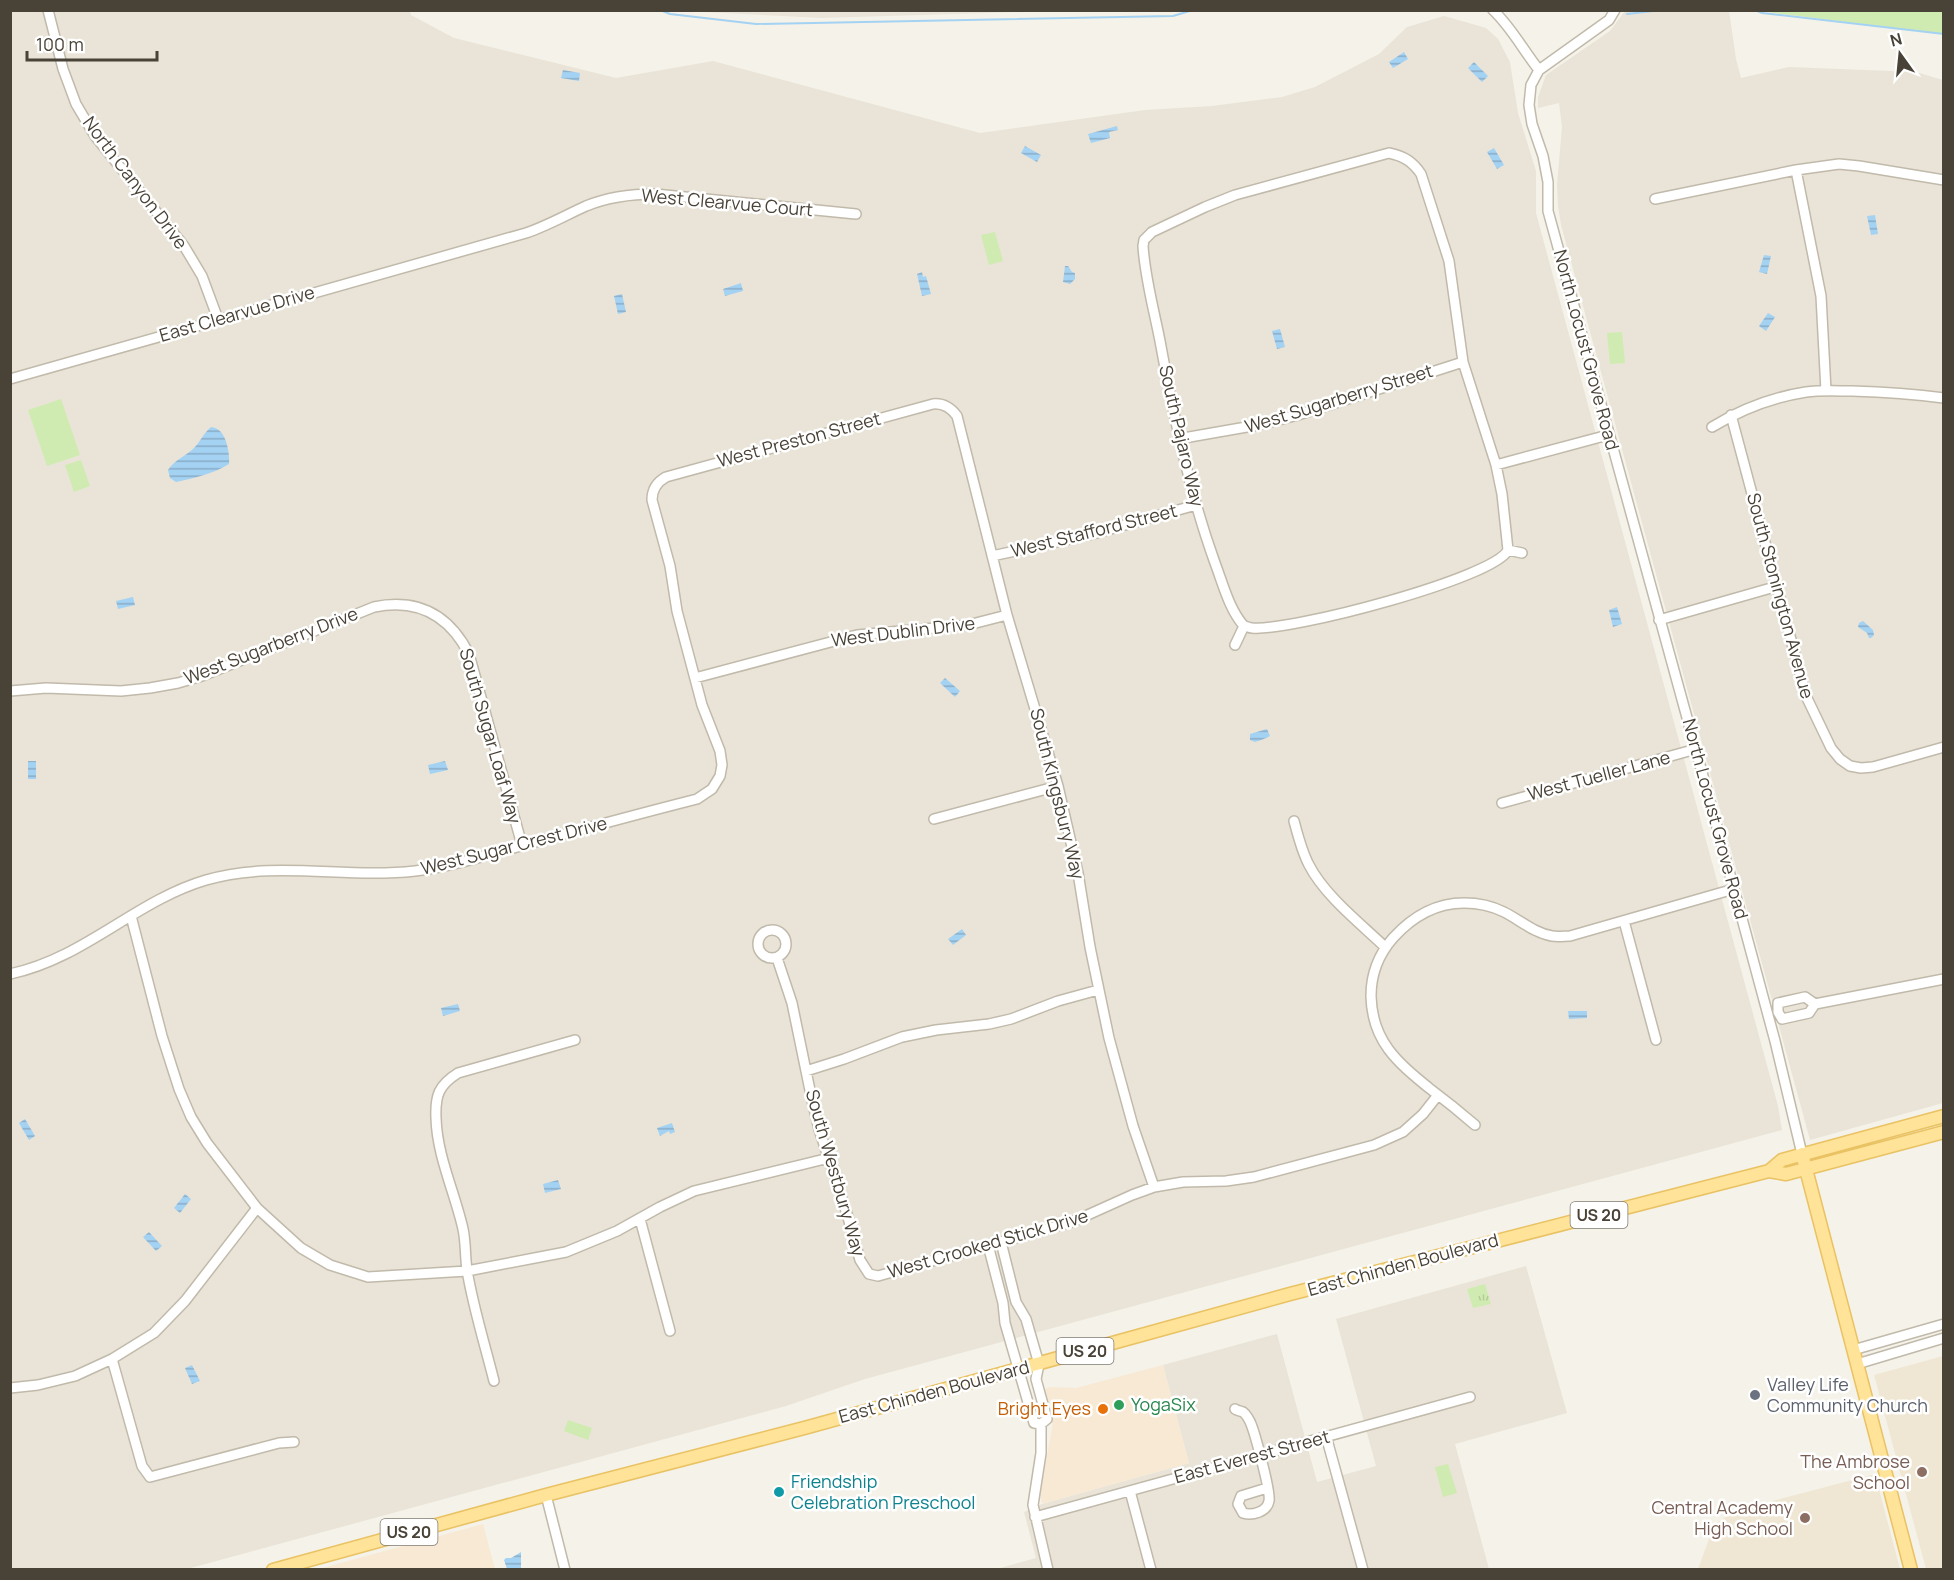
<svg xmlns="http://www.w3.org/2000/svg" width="1954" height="1580" font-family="Manrope,sans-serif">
<defs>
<pattern id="park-tufts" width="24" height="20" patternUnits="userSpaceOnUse" patternTransform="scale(1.5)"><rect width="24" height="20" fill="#d0ebb1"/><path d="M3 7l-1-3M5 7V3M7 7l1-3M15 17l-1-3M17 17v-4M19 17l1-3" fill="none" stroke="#b4cb99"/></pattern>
<pattern id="water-rules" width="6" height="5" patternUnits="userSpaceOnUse" patternTransform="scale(1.5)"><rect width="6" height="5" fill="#a4d2f3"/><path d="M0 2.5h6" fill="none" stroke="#88acc6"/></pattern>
</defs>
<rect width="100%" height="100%" fill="#f5f2e9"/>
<!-- residential -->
<path fill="#e9e4d7" d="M11,11H410L411,15L454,38L616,78L713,61L980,133L1145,110L1212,106L1282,97L1315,87L1379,54L1407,27L1444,16L1486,28L1498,39L1510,62L1518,113L1536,171V213L1778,1106L1782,1130L865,1379L786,1406L187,1569L11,1570Z
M685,11V10L1054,11L822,18Z
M1625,11H1729L1736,59L1741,78L1789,67L1916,72L1943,80V1103L1810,1140L1561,225L1558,206L1557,185L1562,127L1559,103L1538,108V97L1546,75L1610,31Z
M1526,1266L1567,1413L1455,1444L1489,1569L993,1570L1036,1558L1024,1512L1042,1504L1189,1463L1163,1365L1277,1334L1317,1482L1376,1466L1336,1319Z"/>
<!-- commercial -->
<path fill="#f7e9d4" d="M1163,1365L1189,1463L1042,1504L1040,1494L1053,1423L1044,1390L1049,1387L1076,1388Z
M483,1524L495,1569H319Z"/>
<!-- education -->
<path fill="#efe7d3" d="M1943,1356V1569H1926L1874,1375Z
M1875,1474L1900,1569H1698L1714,1525L1734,1511Z"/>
<!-- green -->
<path fill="#d0ebb1" d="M1759,11H1943V34Z
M995,232L1003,261L989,265L981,235Z
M1622,332L1625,363L1610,364L1607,333Z
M61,399L80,455L47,466L28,410Z
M81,460L90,486L74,492L65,465Z
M568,1420L592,1428L588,1440L564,1431Z
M1448,1464L1457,1493L1443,1497L1435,1467Z"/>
<!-- park -->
<path fill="url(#park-tufts)" d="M1485,1284L1491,1304L1473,1308L1467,1289Z"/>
<!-- water -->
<path fill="url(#water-rules)" d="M1404,52L1408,59L1393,68L1389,62Z
M1474,62L1488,76L1482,82L1468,68Z
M563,70L580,73L579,81L561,78Z
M1117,126L1118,130L1109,132L1110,138L1091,143L1088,134Z
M1025,146L1041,155L1037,162L1021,153Z
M1494,148L1504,165L1497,169L1487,152Z
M1875,215L1878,234L1871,235L1867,216Z
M1764,255L1771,256L1767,274L1759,272Z
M1065,266H1068L1072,272L1075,273V279L1070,284L1063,282Z
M922,272L923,277L926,276L931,294L922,296L917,274Z
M741,283L743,291L725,296L723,289Z
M622,294L626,312L618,314L614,296Z
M1768,313L1775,317L1766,331L1759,326Z
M1280,329L1285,347L1277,349L1272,331Z
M211,427C226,428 230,452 229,464C213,474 194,478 176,482L170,478L168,470C175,459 187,456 195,447C201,440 204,433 211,427Z
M133,597L135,605L118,609L116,601Z
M1617,607L1622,624L1613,627L1609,610Z
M1863,621L1873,630L1874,635L1871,638H1869L1867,633L1858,627L1859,623Z
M945,678L960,691L955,697L940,683Z
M1267,729L1270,736C1267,738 1258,741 1255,742L1250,740V734Z
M28,761H36V779H28Z
M445,761L448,770L430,774L428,765Z
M962,929L966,935L953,945L948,939Z
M458,1004L460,1011L443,1016L441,1008Z
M1568,1011H1587V1018L1569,1019Z
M25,1119L35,1136L29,1140L19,1123Z
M672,1123L675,1132L670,1134L669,1131L660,1136L657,1128Z
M558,1180L561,1189L545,1193L543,1184Z
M185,1194L191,1199L180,1213L174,1208Z
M149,1232L162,1246L156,1251L143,1237Z
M192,1365L200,1381L192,1384L185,1368Z
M521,1552V1569H507L504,1560L506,1558H511Z"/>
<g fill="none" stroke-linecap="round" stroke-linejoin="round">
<!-- stream -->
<path stroke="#a4d2f3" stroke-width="2" d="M660,10L670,14L756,24L1173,16L1193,10
M1755,10L1762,13L1944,34
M1627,14L1662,10"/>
<defs>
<path id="minor" d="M48,10L63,69L76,104L95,136L184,246L202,276L218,319
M1493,10C1512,28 1523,50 1539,70
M1615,10L1609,20L1539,70L1531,85L1529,105L1532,124L1543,156L1548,182V211L1734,889L1775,1041L1802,1154
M1796,170L1821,296L1826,391
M1655,199L1796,170L1839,164L1859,166L1944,180
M10,379L526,233C547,226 566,215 586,206C608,197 631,194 655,194L856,214
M1731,415L1806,696L1831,748L1840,759L1850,766L1861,768L1873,767L1944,747
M1712,427C1740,410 1774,397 1806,392C1821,390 1837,391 1852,391C1883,392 1913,394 1944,398
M1178,439L1258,425L1298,415L1463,362
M1496,465L1608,435
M992,556L1093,534L1196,505
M1659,620L1778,586
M1244,626C1229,609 1223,584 1215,563C1189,491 1174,417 1160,341C1154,310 1145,278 1143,246L1144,240L1152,232L1205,207L1235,195L1389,153C1404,156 1413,162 1421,174L1449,261L1463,362L1496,465L1502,494L1508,550
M1235,645L1244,626C1246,626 1249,628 1252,628C1288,632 1495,578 1508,550L1522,553
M695,678L857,635L968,625L1007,615
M10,691L46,688L121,691L150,688L178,683L202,676L374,607C418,598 449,615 469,654L522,845
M1502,803L1696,749
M934,819L1058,786
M1294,821C1298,836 1302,852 1309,865C1325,896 1360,923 1385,947
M131,916L162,1036L179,1089L191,1117L207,1143L257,1208L301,1248L330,1265L368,1277L467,1271L566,1252L617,1231L660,1207L694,1191L829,1158
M1624,921L1656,1040
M758 944a14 14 0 1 1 28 0a14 14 0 1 1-28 0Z
M777,958L792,1003L812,1100L819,1129L847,1214L860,1260L869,1274L878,1276L1072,1222L1132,1195L1154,1187L1183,1182L1226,1181L1254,1177L1374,1145L1403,1132L1423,1114L1438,1095
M10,974C85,958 135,901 206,880C275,860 345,879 415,871C451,867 486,855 521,846C579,830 638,814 697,799L712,789L720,776L722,765L720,751L702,705L677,611L670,566L652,500C652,490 657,482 666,477L933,404C943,403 951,408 957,416L1007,615L1058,786L1078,873L1090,947L1109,1038L1133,1126L1154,1187
M1805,997L1815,1004L1809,1013L1782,1019L1778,1012V1003Z
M1815,1004L1944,979
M806,1071L844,1059L902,1037L936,1030L989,1024L1011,1019L1058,1001L1098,990
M1475,1125C1460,1112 1445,1100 1429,1088C1397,1062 1372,1041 1371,996C1371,974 1379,954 1393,938C1412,917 1435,903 1464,903C1477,903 1492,906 1504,912C1520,920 1534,933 1552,936C1558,937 1564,936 1570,936L1734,889
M640,1219L670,1331
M988,1245L1003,1303L1005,1323L1034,1423L1041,1424L1047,1419L1036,1379L1039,1364L1026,1319L1016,1302L1001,1242
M1853,1350L1944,1324
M112,1359L142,1466L150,1477L279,1443L294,1442
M1857,1364L1944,1338
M494,1381C485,1345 473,1307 467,1270C465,1257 466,1243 463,1229C455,1193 437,1156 436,1118C435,1095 439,1085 458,1073L575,1040
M10,1388L38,1385L75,1376L112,1359L154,1333L185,1301L257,1208
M1235,1409C1236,1410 1243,1412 1243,1412C1246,1414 1250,1421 1251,1424C1255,1434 1271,1492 1269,1501C1267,1512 1252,1516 1243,1513L1238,1504L1241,1496L1267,1488
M1041,1424V1453L1033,1505L1048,1570
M1326,1436L1363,1570
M1130,1491L1151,1570
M546,1495L565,1570
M1035,1517L1470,1397"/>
<path id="major" d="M1802,1154L1911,1570
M1769,1171L1782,1160L1944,1116
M273,1570L546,1495L808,1427L1290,1294L1769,1171L1786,1174L1944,1132"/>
</defs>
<!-- minor casing -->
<use href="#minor" stroke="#c1baab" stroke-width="12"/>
<!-- major casing -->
<use href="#major" stroke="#e9c264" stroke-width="15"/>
<!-- minor -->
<use href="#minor" stroke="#fff" stroke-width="9"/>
<!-- major -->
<use href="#major" stroke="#ffe398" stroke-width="12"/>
</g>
<!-- markers -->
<circle fill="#6b7280" stroke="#fff" stroke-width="2" cx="1755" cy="1395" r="6"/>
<circle fill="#2e9e5b" stroke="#fff" stroke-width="2" cx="1119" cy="1405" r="6"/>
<circle fill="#e8710a" stroke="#fff" stroke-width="2" cx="1103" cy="1409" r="6"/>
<g fill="#8d6e63" stroke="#fff" stroke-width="2">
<circle cx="1922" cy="1472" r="6"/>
<circle cx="1805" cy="1518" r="6"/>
</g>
<circle fill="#0f9aa8" stroke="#fff" stroke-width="2" cx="779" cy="1492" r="6"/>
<g text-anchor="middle" stroke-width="5" stroke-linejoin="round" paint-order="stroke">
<!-- shield labels -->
<g fill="#fff" stroke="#807b73" stroke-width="1.5">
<rect x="1570.5" y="1202" width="57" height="26" rx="4.5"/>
<rect x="1056.5" y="1338" width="57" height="26" rx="4.5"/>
<rect x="380.5" y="1519" width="57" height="26" rx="4.5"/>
</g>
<g font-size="16" font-weight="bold" fill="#494237">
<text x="1599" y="1221">US 20</text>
<text x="1085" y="1357">US 20</text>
<text x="409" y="1538">US 20</text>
</g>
<!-- street labels -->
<g font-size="18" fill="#494237" stroke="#fff">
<text transform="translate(135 183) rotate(53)" y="6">North Canyon Drive</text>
<text transform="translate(727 203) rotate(5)" y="6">West Clearvue Court</text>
<text transform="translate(237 314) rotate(-16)" y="6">East Clearvue Drive</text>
<text transform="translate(1586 350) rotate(75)" y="6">North Locust Grove Road</text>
<text transform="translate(1339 399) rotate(-17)" y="6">West Sugarberry Street</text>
<text transform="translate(1181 436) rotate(77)" y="6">South Pajaro Way</text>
<text transform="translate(799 440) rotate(-15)" y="6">West Preston Street</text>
<text transform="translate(1094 531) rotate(-14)" y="6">West Stafford Street</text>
<text transform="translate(1780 596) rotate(75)" y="6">South Stonington Avenue</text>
<text transform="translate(903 632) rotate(-7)" y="6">West Dublin Drive</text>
<text transform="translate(271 646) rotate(-21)" y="6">West Sugarberry Drive</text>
<text transform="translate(490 736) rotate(74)" y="6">South Sugar Loaf Way</text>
<text transform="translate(1599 776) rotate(-15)" y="6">West Tueller Lane</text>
<text transform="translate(1057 794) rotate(76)" y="6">South Kingsbury Way</text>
<text transform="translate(1715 819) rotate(75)" y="6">North Locust Grove Road</text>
<text transform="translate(514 846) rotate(-14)" y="6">West Sugar Crest Drive</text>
<text transform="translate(835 1173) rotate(74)" y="6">South Westbury Way</text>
<text transform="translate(988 1244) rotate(-16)" y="6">West Crooked Stick Drive</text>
<text transform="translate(1403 1265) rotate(-15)" y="6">East Chinden Boulevard</text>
<text transform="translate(934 1392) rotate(-15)" y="6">East Chinden Boulevard</text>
<text transform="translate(1252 1457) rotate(-15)" y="6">East Everest Street</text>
</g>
<!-- worship labels -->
<g font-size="18" fill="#5b616d" stroke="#fff" text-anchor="start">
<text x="1767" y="1391">Valley Life<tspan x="1767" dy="21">Community Church</tspan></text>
</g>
<!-- leisure labels -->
<g font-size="18" fill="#27864d" stroke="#fff" text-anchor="start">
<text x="1131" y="1411">YogaSix</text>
</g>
<!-- food labels -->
<g font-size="18" fill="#c56008" stroke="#fff" text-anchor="end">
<text x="1091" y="1415">Bright Eyes</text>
</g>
<!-- education labels -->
<g font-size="18" fill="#785e54" stroke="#fff" text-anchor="end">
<text x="1910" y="1468">The Ambrose<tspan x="1910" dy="21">School</tspan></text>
<text x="1793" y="1514">Central Academy<tspan x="1793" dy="21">High School</tspan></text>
</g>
<!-- culture labels -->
<g font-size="18" fill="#0d838f" stroke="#fff" text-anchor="start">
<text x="791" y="1488">Friendship<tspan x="791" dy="21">Celebration Preschool</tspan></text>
</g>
</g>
<!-- border -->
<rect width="1954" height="1580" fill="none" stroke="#494237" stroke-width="24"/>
<!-- north arrow -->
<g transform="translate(1900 54) rotate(345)" stroke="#ffffff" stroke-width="4.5" paint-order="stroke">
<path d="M0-4.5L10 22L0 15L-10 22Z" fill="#494237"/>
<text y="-9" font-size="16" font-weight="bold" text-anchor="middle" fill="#494237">N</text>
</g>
<!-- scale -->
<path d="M27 51v9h130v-9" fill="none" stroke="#494237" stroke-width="3"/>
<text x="36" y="51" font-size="18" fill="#494237" stroke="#ffffff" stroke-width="4.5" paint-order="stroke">100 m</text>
</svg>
